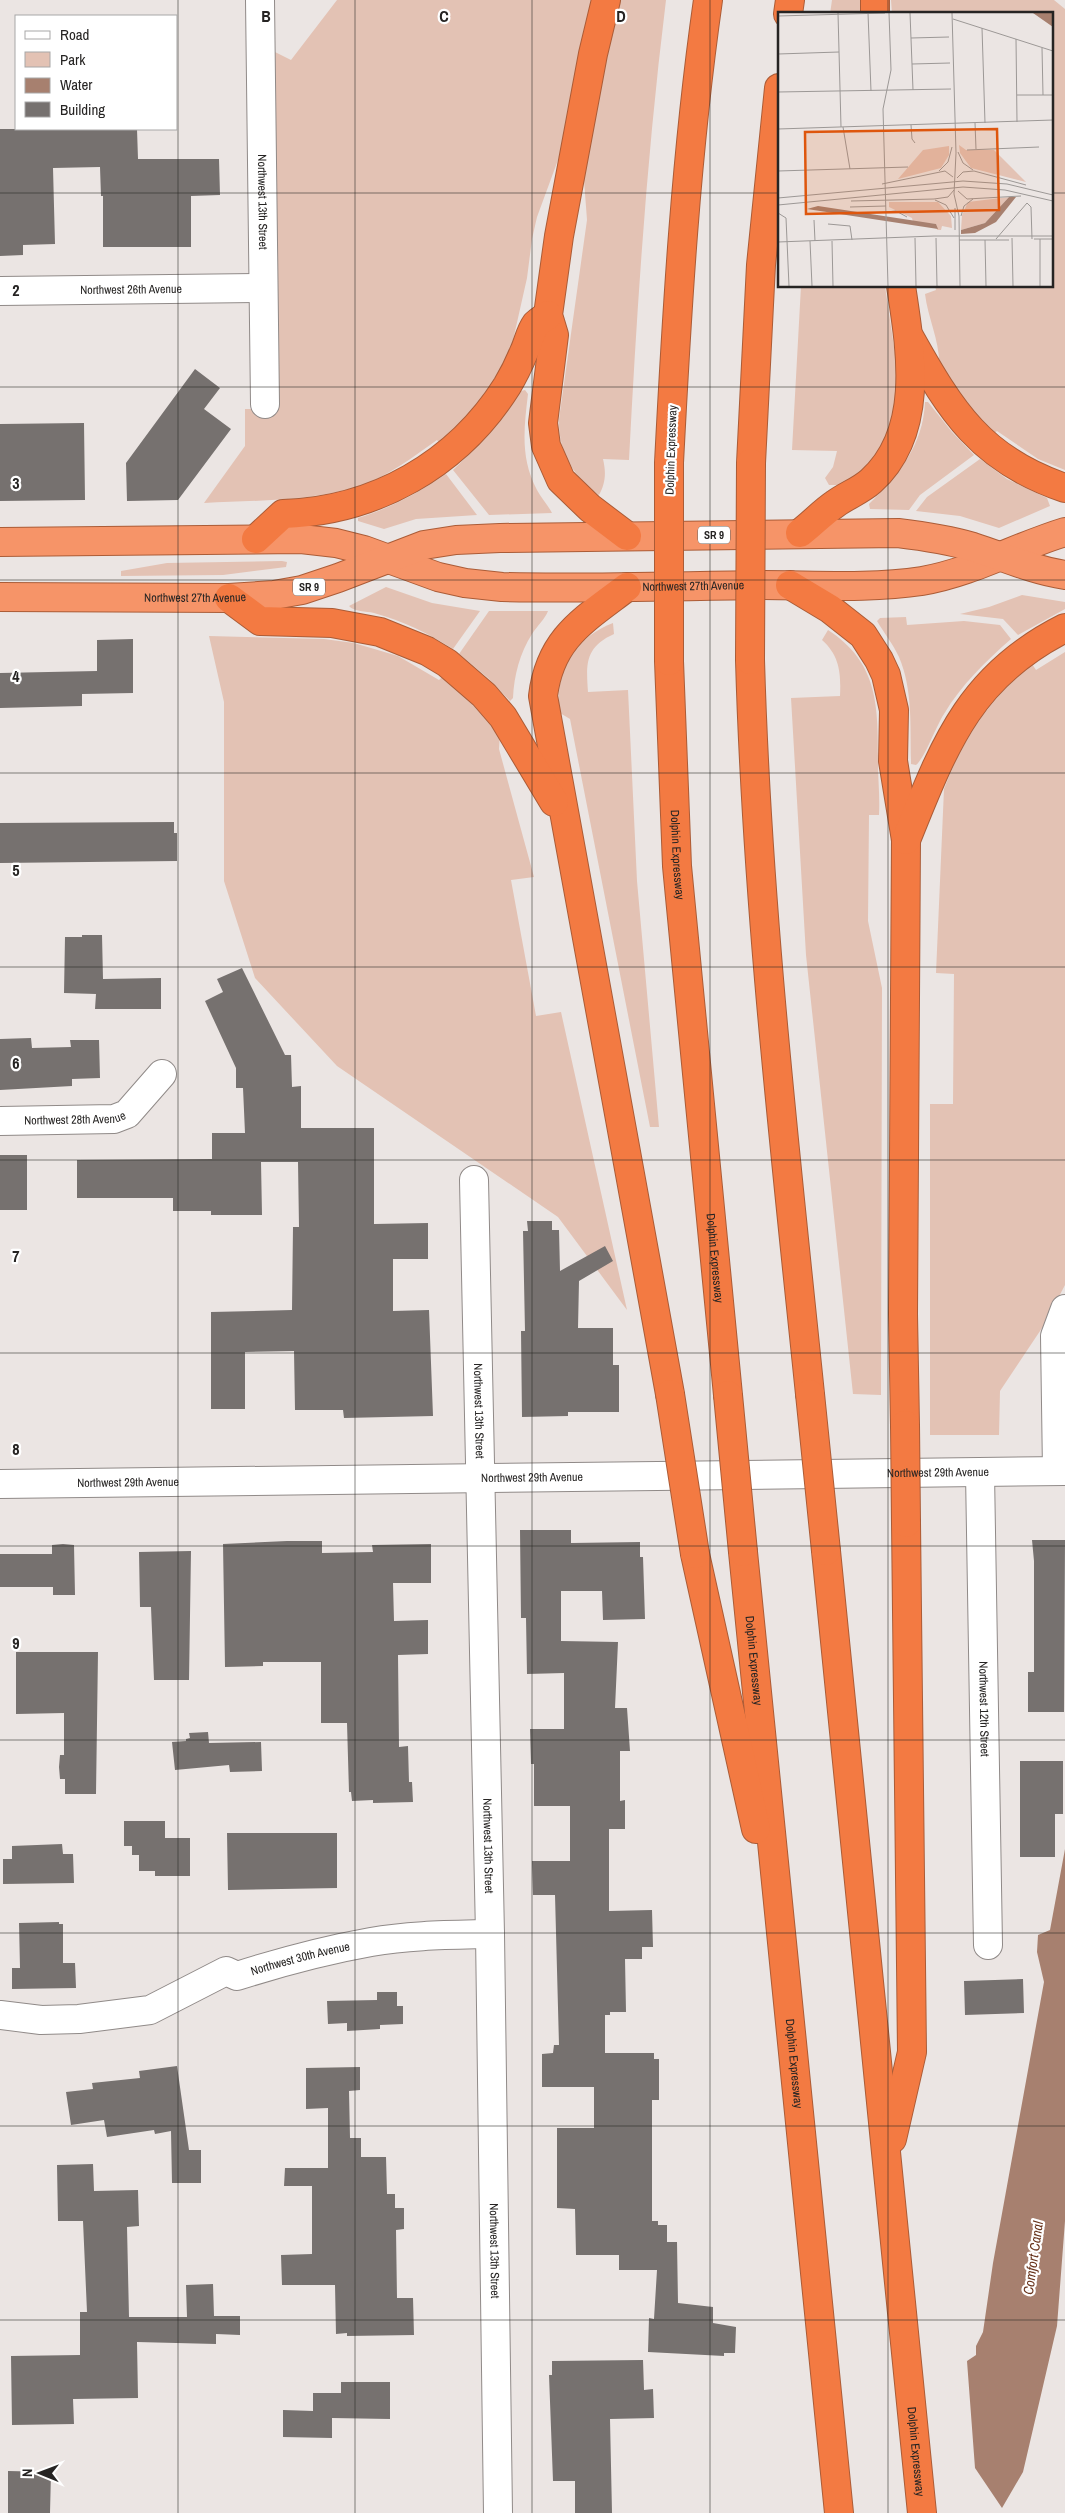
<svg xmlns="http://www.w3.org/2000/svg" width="1065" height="2513" font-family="'Archivo Narrow',sans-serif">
<rect width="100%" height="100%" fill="#ebe5e3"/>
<!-- green -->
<path fill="#e3c2b4" d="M337,0H593L562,149L537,217L532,239L527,278L509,358L479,407L442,446L437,440C413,457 387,477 359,486C309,502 255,500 204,503L245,446V409H276L271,50L291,60Z
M620,0H666C647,153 637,306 629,460L603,459C606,472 606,482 599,495C573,477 558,451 559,419L587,220L583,167L595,101Z
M832,0H862V14H830Z
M891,0H1054L1065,9V470L1038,459L997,431L991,436L939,368C941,344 928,319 925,294L936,290L935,286H1051V14H892Z
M801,286H885L899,381V406L878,459L839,492V485H829L825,478L833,467L837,451L792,450Z
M525,390L528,394C524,428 520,458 537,490C541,498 548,505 552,513L489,515L453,470C479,446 501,421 521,391Z
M925,402H928L952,432L974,455L920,495L909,510L870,509L869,504C899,474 923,446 925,402Z
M980,459L1007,479L1047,498L1050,506L999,528L960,516L916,511L927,497Z
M446,474L477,515L416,519L384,529L358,521V518C391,508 418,493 446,474Z
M282,561L287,562L286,567L223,575L121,576V571L167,563Z
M386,587L432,603L480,611L453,649C428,633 403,621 374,613C366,611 354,612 349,606Z
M1022,595L1065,602V609L1018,635L1003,619L960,614L989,607Z
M489,611H548C545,619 537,626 532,634C520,653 514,675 513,698L510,701L488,678L459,654Z
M906,617L907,625L964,621L1000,625L1011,639C986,661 961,685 944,714C936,726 925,758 916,765L911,764V761C910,726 913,690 899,657C893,644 884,633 877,621L880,618Z
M613,623L614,634C585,647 586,664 588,692L628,690L637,881L659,1127H650L570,719L560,713C553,674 575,637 613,623Z
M828,630C879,663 878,707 878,762C878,781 880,796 879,815H869L868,921L882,988L881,1395L853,1394L806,955L791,698L840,696C841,674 840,656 822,640Z
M209,636L324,639L354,643L398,656L439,680L445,674L500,732L499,749L534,877L511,880L536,1016L561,1012L627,1310L558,1217L337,1066L255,978L224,881V702Z
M1065,652V1285L1044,1325L1000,1391L999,1435H930V1104H953L954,974L936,973L944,789C963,738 990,699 1032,664L1036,670Z"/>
<!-- water -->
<path fill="#a7806f" d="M1065,1849V2221L1057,2326L1023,2472L1002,2508L975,2468L967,2361L976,2355V2346L983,2332L993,2263L1044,1982L1037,1952L1038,1935L1050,1930Z"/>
<!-- building -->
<path fill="#76716f" d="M0,129H137L138,159H219L220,195L191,196V247H103V196H101L100,167L53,168L55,244L23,245V255L0,256Z
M195,369L220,388L204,409L231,429L178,500L127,501L126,463Z
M84,423L85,500L0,501V424Z
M133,639V693L82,694V706L0,708V673L97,671V640Z
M174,822V833H177V861L0,863V823Z
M82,935H102L103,979L161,978V1009H95L96,994L64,993L65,937H82Z
M242,968L285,1055H291L292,1087L301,1086V1128H374V1224L428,1223V1259H393V1311L429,1310L433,1416L344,1418L343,1410H295L294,1351L245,1352V1409H211V1312L292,1310L293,1227H299L298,1162H261L262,1215H211V1211H173V1198H77V1160L212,1159V1133H245L243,1088H236V1068L205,1001L223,992L217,979Z
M31,1038L32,1048L71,1047L70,1040H99L100,1078L72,1079V1086L0,1090V1039Z
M0,1155H27V1210H0Z
M527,1221H552V1230H559L560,1271L605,1246L613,1261L579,1281L578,1328H613V1365H619V1412H568V1416L522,1417L521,1331H525L523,1231H528Z
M520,1530H571V1543L640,1542V1557H643L645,1619L603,1620L602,1591H561V1641L618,1642L615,1708H627L630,1751H620V1801L625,1800V1829H609V1911L652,1910L653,1947H642V1959H625L626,2012H610V2015H605V2053H654V2059H659V2100H652V2221H658V2225H667V2242H677L678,2303L713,2307V2323L736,2327L735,2353H724V2356L648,2352L649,2318L654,2319L657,2270H619V2255H576L575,2209L557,2208V2128H594V2087H542V2054L553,2053L554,2045H559L555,1895H533L532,1861H570V1806H534V1764H531L530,1729H564V1673L527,1674L526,1618H521Z
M1032,1540H1065L1064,1712H1028V1672H1034V1561Z
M287,1541H322V1553L373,1552L372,1545L431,1544V1583H393L394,1621L428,1620V1654L398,1655L399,1747L408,1746L409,1782H412L413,1802L373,1803V1800L352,1801L351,1792H349L347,1723H321V1662H263V1666L225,1667L223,1544Z
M63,1544L74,1545L75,1595H53V1587H0V1554H52V1545Z
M191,1551L189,1680H154L151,1607H140L139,1552Z
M16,1652H98L96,1794H65V1779H60L59,1767L60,1755H64V1713L16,1714Z
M208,1732L209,1743L261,1742L262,1771L230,1772L229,1765L175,1770L172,1742L186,1741V1739L190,1738L189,1733Z
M1020,1761H1063V1814H1055V1857H1020Z
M124,1821H165V1838H190V1876H155V1871H139V1855H132V1846H124Z
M227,1833H337V1888L228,1890Z
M62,1844L63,1854H73L74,1883L3,1884V1859H12V1846Z
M59,1922V1924H63V1963H75L76,1988L12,1989V1968H20L19,1923Z
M1023,1979L1024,2013L965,2015L964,1981Z
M377,1992H397V2006H403V2024L380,2025V2029L347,2031V2023L328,2024L327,2001L377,2000Z
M177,2066L189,2150H201V2183H172L171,2131L155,2134L154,2130L107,2137L104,2120L71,2125L66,2092L93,2089L92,2083L140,2078L139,2071Z
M360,2067V2090L349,2091L350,2138H361V2157H386L387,2194H395V2208H404V2229L396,2230L397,2298H413L414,2335L347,2336V2333L336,2334L335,2285H282L281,2255L312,2254V2186H284L285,2168H328V2108L306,2109V2068Z
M93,2164L94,2191L138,2190L139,2226L127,2227L129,2317H187L186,2285L213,2284L214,2316H240V2335L216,2334V2344L137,2342L138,2398L73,2399L74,2424L12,2425L11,2356L80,2355V2312H87L83,2221H58L57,2165Z
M643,2360L644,2390L653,2389L654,2418L610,2419L612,2513H575V2481H553L549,2375H552V2361Z
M341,2382H390V2419L332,2418V2438L283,2437V2410L313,2411V2393H341Z
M8,2471L51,2472L50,2513H8Z"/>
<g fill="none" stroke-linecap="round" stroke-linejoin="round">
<defs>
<g id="minor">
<path id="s1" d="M260,0L265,404"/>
<path id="s2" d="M0,291L263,288"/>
<path id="s3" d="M0,1121L114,1119L127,1114L162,1074"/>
<path id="s4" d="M474,1180L490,1934L498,2513"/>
<path d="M1057,1471L1055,1336L1065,1309"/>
<path id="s5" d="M980,1473L988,1945"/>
<path id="s6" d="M0,2015L41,2020L79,2019L150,2010L226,1971L237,1976C281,1962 326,1950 371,1942C410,1935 450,1935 490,1934"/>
</g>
<g id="tertiary">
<path id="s7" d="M0,1484L1065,1471"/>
</g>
<g id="trunk">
<path id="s8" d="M0,542L301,539L336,543L364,550L438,577L465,583L502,587C589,589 676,586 763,585C815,585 870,589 922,581C973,572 1016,547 1065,532"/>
<path id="s9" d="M0,597L229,598L274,595L302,590L338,578L424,545L456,540L500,538L898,533C923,536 949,540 973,547C1004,557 1033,570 1065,575"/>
</g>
<g id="motorway">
<path d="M606,0L593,54L559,236L548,315L554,335L543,423L546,446L561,480L590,508L627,536"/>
<path d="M875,0V14"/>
<path d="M788,14L790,0"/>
<path d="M910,338C951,411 981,460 1065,488"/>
<path d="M669,463C677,308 686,154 708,0"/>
<path d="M751,463L761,265L779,88"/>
<path d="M800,533C812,524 823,512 835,504C847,495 860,491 871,481C925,432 911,351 901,286"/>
<path d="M256,539L283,514C375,511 457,465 507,386C513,376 519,364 524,352C528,344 530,332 536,324C539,321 544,318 548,315"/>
<path d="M790,585L830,609L863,635L879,660L886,675L894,710L893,761L906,840L903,1314L905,1425"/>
<path d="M627,587C584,620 550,638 543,696L670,1394"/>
<path d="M229,598L260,621L332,623L380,632L427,651L447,663L484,695L503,717L554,802"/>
<path d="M750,660C757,906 785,1150 810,1394"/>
<path id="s10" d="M669,661L677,866L728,1395"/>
<path d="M906,840C944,746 969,676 1065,628"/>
<path id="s11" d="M826,1551L922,2513"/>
<path id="s12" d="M743,1552L839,2513"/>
<path d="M695,1554L756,1829"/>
<path d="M892,2139L912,2052L906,1523"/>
</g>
</defs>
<!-- minor casing -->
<use href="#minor" stroke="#908a88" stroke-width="30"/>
<!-- tertiary casing -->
<use href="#tertiary" stroke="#908a88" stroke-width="30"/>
<!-- trunk casing -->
<use href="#trunk" stroke="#ab5c37" stroke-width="30"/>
<!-- motorway casing -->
<use href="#motorway" stroke="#ab5c37" stroke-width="30"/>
<!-- minor -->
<use href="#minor" stroke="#fff" stroke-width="28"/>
<!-- tertiary -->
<use href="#tertiary" stroke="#fff" stroke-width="28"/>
<!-- trunk -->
<use href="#trunk" stroke="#f69468" stroke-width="28"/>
<!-- motorway -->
<use href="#motorway" stroke="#f37a42" stroke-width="28"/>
<defs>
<path id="motorway-bridge" d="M750,660L751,463
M669,661V463
M670,1394L695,1554
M810,1394L826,1551
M728,1395L743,1552
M905,1425L906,1523"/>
</defs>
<!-- motorway-bridge casing -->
<use href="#motorway-bridge" stroke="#ab5c37" stroke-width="30" stroke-linecap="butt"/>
<!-- motorway-bridge -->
<use href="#motorway-bridge" stroke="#f37a42" stroke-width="28"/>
</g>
<!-- grid -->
<path fill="none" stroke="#262423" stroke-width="1" stroke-opacity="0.55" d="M178,0V2513M355,0V2513M532,0V2513M710,0V2513M888,0V14M0,193H779M1051,193H1065M888,286V2513M0,387H1065M0,580H1065M0,773H1065M0,967H1065M0,1160H1065M0,1353H1065M0,1546H1065M0,1740H1065M0,1933H1065M0,2126H1065M0,2320H1065"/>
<g text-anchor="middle" stroke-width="4.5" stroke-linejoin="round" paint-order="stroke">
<!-- shield labels -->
<g fill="#fff" stroke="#676665" stroke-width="1">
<rect x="698" y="526.5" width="32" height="17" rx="4"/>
<rect x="293" y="578.5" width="32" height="17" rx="4"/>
</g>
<g font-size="11" font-weight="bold" fill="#262423">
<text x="714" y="539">SR 9</text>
<text x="309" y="591">SR 9</text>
</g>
<!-- street labels -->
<g font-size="12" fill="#262423" stroke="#fff">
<text dy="4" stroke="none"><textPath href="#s1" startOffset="202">Northwest 13th Street</textPath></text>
<text dy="4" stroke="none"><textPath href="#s2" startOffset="131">Northwest 26th Avenue</textPath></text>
<text transform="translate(671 450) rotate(-88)" y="4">Dolphin Expressway</text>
<text dy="4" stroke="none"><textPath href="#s8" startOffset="700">Northwest 27th Avenue</textPath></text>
<text dy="4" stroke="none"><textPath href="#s9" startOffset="195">Northwest 27th Avenue</textPath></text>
<text dy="4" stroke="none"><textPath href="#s10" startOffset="194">Dolphin Expressway</textPath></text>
<text dy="4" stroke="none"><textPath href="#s3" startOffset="75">Northwest 28th Avenue</textPath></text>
<text dy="4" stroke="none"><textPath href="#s10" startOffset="599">Dolphin Expressway</textPath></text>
<text dy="4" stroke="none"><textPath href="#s4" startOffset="231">Northwest 13th Street</textPath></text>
<text dy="4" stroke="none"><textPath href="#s7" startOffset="938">Northwest 29th Avenue</textPath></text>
<text dy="4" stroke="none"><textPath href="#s7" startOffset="532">Northwest 29th Avenue</textPath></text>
<text dy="4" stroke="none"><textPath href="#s7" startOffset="128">Northwest 29th Avenue</textPath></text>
<text dy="4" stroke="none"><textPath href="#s12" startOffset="109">Dolphin Expressway</textPath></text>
<text dy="4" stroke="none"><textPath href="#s5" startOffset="236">Northwest 12th Street</textPath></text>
<text dy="4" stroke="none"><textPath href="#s4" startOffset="666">Northwest 13th Street</textPath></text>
<text dy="4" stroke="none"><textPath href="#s6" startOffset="314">Northwest 30th Avenue</textPath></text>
<text dy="4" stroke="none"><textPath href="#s12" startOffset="514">Dolphin Expressway</textPath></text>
<text dy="4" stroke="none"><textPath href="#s4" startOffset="1071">Northwest 13th Street</textPath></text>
<text dy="4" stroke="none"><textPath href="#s11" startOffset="905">Dolphin Expressway</textPath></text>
</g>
<!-- water labels -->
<g font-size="14" font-style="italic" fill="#69341c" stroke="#fff">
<text transform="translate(1033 2258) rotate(-82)" y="5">Comfort Canal</text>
</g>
</g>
<!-- overview -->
<g transform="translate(778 12)">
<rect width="275" height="275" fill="#ebe5e3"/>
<path d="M181,133L188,138H216L248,170L193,156L182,141ZM171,134V143L163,156L120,167L145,138ZM231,185L207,211L183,218L184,203L190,190ZM111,190H160L173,204L174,216L164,214L163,218H159L158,212L135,210L134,206L111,195Z" fill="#e3c2b4"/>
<path d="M255,1H275V15ZM231,185H238L218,210L197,221L183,222V218L207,211ZM40,194L158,212L160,217L29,197Z" fill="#a7806f"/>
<path fill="none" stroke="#9c9896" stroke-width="1" d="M60,1L63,115M90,1L93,79M132,1L135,78M174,1L178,141L176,182L181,204L182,274M0,4L107,1M175,7L275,39M204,16L207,111M133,26L171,25M238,27L239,110M264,36L265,83M0,42L61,40M134,52L172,51M0,80L173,77M239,83H275M197,111L198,137M133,113L134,127L137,131M65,115L72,157M0,117L275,108M189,138L261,135M180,140L185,151L195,158M0,159L130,155M161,159L170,150L174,135M179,166L185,160L196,159L248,173M104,172L167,159L175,165M180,179L189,187L243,184M0,186L185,169L229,172L275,183M157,188L168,193L176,206M73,189L156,187L170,185L176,178M0,193L185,175L227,178L275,189M72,195L108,194M108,200L118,199L129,205M0,201L8,206L11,274M183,204L186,194L195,187M36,208L37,229M50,212L72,214L74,228M177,218V196M137,226L138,274M158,226L159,274M234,226L235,274M218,227L249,191L253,195L254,227M256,227H275M262,227V274M181,228H231M207,228L208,274M32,229L34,274M54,229L55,274M0,230L156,224H275M110,274L105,97L113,58L111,1"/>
<path fill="#de560d" fill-opacity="0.15" stroke="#de560d" stroke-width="2.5" d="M219,117L221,198L28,202L27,120Z"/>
<rect width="275" height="275" fill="none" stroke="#262423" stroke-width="2.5"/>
</g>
<g font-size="16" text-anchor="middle" font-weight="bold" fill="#262423" stroke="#fff" stroke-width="4.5" stroke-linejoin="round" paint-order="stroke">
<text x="266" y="22">B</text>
<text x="444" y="22">C</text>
<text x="621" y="22">D</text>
<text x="16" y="296">2</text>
<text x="16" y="489">3</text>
<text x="16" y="682">4</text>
<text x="16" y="876">5</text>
<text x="16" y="1069">6</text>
<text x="16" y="1262">7</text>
<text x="16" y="1455">8</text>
<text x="16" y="1649">9</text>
</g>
<!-- legend -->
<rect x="15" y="15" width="162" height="115" fill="#ffffff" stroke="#a8a7a7"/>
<rect x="25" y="31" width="25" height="8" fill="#ffffff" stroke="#a8a7a7"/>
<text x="60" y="40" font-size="15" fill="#262423">Road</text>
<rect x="25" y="52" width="25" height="15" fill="#e3c2b4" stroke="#a8a7a7"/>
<text x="60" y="65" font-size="15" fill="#262423">Park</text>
<rect x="25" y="78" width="25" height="15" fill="#a7806f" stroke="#a8a7a7"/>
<text x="60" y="90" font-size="15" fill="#262423">Water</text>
<rect x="25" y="102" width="25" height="15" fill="#76716f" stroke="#a8a7a7"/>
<text x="60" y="115" font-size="15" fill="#262423">Building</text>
<!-- north arrow -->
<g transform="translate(40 2473) rotate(271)" stroke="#ffffff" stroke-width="4" paint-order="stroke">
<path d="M0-4L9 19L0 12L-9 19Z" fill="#262423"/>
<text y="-8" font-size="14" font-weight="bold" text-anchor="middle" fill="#262423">N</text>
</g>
</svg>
